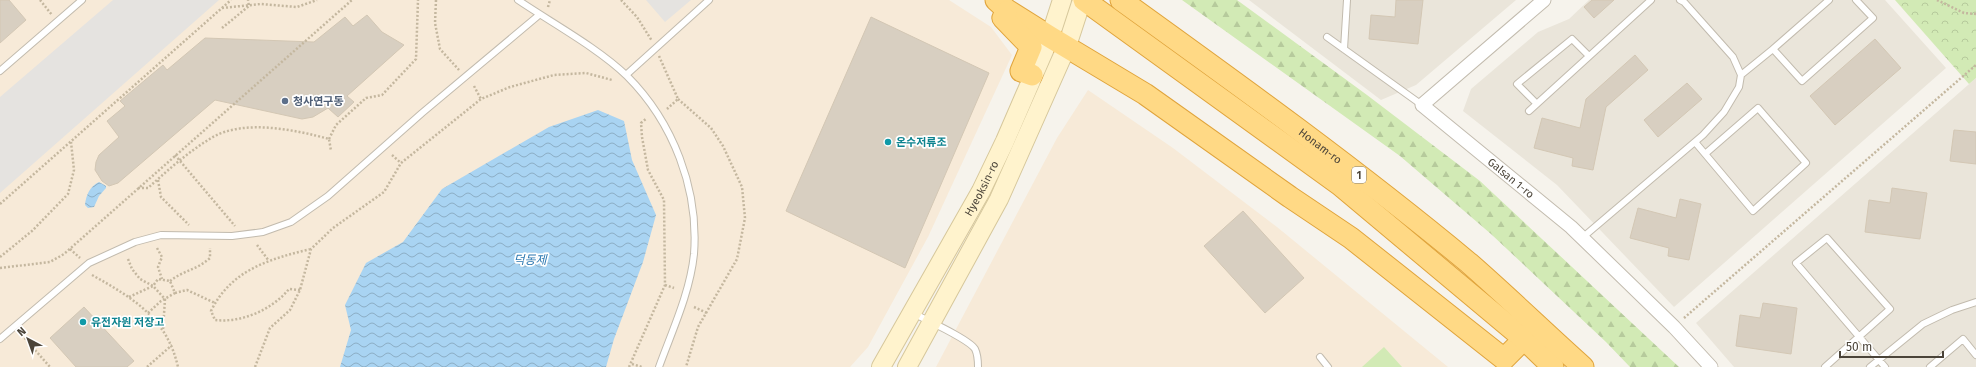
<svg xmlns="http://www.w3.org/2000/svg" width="1976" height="367" font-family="'Fira Sans','Noto Sans KR',sans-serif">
<defs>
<pattern id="forest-firs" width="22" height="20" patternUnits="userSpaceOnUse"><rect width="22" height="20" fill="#d2eab5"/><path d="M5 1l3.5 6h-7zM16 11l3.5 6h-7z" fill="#b6ca9c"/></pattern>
<pattern id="park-crowns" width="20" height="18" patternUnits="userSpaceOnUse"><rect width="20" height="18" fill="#d2eab5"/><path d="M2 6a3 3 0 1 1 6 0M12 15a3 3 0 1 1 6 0" fill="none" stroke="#b6ca9c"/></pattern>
<pattern id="water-waves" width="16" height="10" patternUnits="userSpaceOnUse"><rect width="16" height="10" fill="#a9d4f2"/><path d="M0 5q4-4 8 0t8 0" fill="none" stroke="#8caec5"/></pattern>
</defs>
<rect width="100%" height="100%" fill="#f6f3ec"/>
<!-- residential -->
<path fill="#eae5da" d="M1249,0H1516L1416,85L1381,100Z
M1589,0H1885L1946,68L1674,307L1557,185L1463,111L1471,89L1538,32L1569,19Z
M1976,78V367H1734L1696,323Z"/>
<!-- commercial -->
<path fill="#f7ead8" d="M0,0H949L991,27L1012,55L928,237L868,347L850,367H0Z
M1088,90L1173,148L1277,227L1448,367H936L1057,138Z"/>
<!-- forest -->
<path fill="url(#forest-firs)" d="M1182,0H1237L1367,95L1480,181L1679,367H1630L1606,342L1491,234L1400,156Z"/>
<!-- park -->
<path fill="url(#park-crowns)" d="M1895,0H1976V78L1969,84Z"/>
<!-- garden -->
<path fill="#d2eab5" d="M1384,347L1402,367H1362Z"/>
<!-- parking -->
<path fill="#e5e3e0" d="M113,0H219L0,193V97Z
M646,0H691L665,22Z"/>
<!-- water -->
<path fill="url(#water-waves)" d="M598,110L624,121L632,160L656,215L643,262L614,339L606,367H340L351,330L345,305L366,263L403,242L442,189L549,127Z
M99,182L106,186V188L99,196L94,207L88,208L85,205C86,195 90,186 99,182Z"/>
<!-- building -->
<path fill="#d8cfc1" stroke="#d3c7b4" d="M0,0H9L26,20L0,43Z
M1396,0H1423L1418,44L1369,39L1371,15L1395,17Z
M1592,0H1614L1594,18L1584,7Z
M367,15L382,32L404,45L347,96L354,102L338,117L328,108L313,117L302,119L215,100L118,183L109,186L102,181L95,170L96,162L99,155L119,137L107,121L125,106L120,101L163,65L167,70L205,38L314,42L345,17L353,26Z
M871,17L989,73L905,268L786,211Z
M1875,39L1901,68L1835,125L1810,96Z
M1635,55L1648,70L1606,107L1593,170L1572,166L1573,158L1534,148L1542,118L1580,128L1586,99Z
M1687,83L1702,99L1658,137L1644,120Z
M1954,130L1976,132V164L1950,161Z
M1892,188L1927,193L1920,239L1865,232L1869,200L1890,203Z
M1680,199L1701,204L1689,260L1668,256L1669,248L1630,238L1638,208L1676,218Z
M1243,211L1304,278L1265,313L1204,246Z
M1763,303L1797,308L1791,354L1736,346L1740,315L1760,318Z
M84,307L134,361L127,367H76L50,338Z"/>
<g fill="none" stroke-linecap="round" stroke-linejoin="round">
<defs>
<path id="service" d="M518,0C552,23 598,48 627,76C673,122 699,189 694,254C690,293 672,331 659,367
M1327,37L1422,105
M1344,49L1347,0
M1773,49L1802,81L1873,18L1856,0
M0,71L82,0
M626,75L709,0
M1741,75L1773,49L1829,0
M1537,104L1517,84L1572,39L1589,56
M1529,111L1651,0
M1695,142L1753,211L1806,163L1758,108L1705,154
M1582,238L1703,135L1724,112L1739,87L1741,75L1733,57L1684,2L1680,0
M913,313C926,320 969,339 975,349C978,355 978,360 978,367
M0,339L89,263L135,242L161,235L232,236L263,232L291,222L328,196L422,113L539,15
M1320,357L1328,367
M1825,367L1890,309L1827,238L1796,263C1825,297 1855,332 1885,367
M1870,367L1923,324L1952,310L1976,302
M1930,367L1963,339L1976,355"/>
<g id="minor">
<path id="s1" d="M1544,0L1422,105L1571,227L1674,327L1711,367"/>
</g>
<g id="secondary">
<path id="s2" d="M881,367L981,191L1005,141L1050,37L1062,0"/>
<path d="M907,367L999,199L1067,46L1082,0"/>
</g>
<g id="trunk">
<path d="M996,0L1007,10L1050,37L1145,94L1290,197L1351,238L1504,359L1524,339"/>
<path d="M1084,0L1340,185L1524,339L1553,367"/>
<path id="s3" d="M1121,0C1239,85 1357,170 1469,263C1508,297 1545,333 1583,367"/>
<path d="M1006,12L1003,18L1031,47L1021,71L1032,75"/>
</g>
</defs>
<!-- service casing -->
<use href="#service" stroke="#c2bbae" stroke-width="8"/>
<!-- minor casing -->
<use href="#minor" stroke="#c2bbae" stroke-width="15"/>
<!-- secondary casing -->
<use href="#secondary" stroke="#d6c79b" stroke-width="20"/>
<!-- trunk casing -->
<use href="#trunk" stroke="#e0a43c" stroke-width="23"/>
<!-- path -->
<path stroke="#c4b79f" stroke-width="2.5" stroke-dasharray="2 2" stroke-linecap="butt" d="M40,0L52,15
M436,0L435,23L440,49L459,70
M621,0L637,17L652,41
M1937,0L1964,13L1976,14
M548,7L550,0
M222,8L261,4L297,7L317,0
M222,28L249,6L248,0
M659,56L678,99L667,109
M474,86L481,99
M678,99L711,128L723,146L742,187L745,218L737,259L698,327L686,367
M329,139L336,125L366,98L382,95L416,59L418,0
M175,155L235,226
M392,155L401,163
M158,180L161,197L189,225
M138,188H148C168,170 189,151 213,137C245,119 296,130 329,139L331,151
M0,204L231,0
M257,245L269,261
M157,248L162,257L158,267L162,279
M70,249L80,258
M0,257L32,231L68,194L74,170L71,142
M128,259L132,269L140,279L153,286L165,299L163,330
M0,268L50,262L64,254L352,0
M92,275C133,298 167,318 178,367
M170,281C184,270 197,270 210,258V248
M665,285L674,288
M300,290L289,289C272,310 241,323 215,320L211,311C231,270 269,259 311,249
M175,293L187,290L215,303
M129,297L153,286L158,279L170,281L175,293L161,301L148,313
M694,307L707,313
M1684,318L1976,65
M22,335L50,367
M632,364L642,367
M147,367L172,345
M255,367L270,328L290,310L300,290L311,249L333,228L384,192L401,163L481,99L510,87L554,75L586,73L612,80
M629,367L665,285L664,200L648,170L642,137L641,123L647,118"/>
<!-- service -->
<use href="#service" stroke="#fff" stroke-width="6"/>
<!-- minor -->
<use href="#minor" stroke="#fff" stroke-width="13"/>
<!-- secondary -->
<use href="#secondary" stroke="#fff3cd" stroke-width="18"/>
<!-- trunk -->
<use href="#trunk" stroke="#ffd985" stroke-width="21"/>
</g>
<!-- markers -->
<circle fill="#5c6f8a" stroke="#fff" stroke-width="1.5" cx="285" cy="101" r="4"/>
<g fill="#0f9aa8" stroke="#fff" stroke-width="1.5">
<circle cx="888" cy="142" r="4"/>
<circle cx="83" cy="322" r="4"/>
</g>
<g text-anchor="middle" stroke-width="3.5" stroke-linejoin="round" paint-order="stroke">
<!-- shield labels -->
<rect fill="#fff" stroke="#817c74" stroke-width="1" x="1352" y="167" width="14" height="16" rx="3"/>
<g font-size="10" font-weight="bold" fill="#4b4439">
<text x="1359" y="179">1</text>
</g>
<!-- service labels -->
<g font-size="11" font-weight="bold" fill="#4e5e75" stroke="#fff" text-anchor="start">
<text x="293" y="105">청사연구동</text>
</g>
<!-- culture labels -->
<g font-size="11" font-weight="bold" fill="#0d838f" stroke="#fff" text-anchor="start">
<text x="896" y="146">온수저류조</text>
<text x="91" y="326">유전자원 저장고</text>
</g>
<!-- street labels -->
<g font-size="11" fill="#4b4439" stroke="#fff">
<text dy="4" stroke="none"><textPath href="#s3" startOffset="247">Honam-ro</textPath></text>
<text dy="4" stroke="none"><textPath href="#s1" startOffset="276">Galsan 1-ro</textPath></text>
<text dy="4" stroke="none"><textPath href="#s2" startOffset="205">Hyeoksin-ro</textPath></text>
</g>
<!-- water labels -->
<g font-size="12" font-style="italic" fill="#2e7ab2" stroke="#fff">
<text x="530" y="264">덕동제</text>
</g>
</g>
<!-- north arrow -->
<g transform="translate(28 339) rotate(319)" stroke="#ffffff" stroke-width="3" paint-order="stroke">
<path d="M0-3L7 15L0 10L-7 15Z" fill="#4b4439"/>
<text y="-6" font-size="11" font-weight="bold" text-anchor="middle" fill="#4b4439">N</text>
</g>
<!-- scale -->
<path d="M1840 351v6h103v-6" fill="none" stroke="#4b4439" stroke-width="2"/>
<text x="1846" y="351" font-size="12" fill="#4b4439" stroke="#ffffff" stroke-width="3" paint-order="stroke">50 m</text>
</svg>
